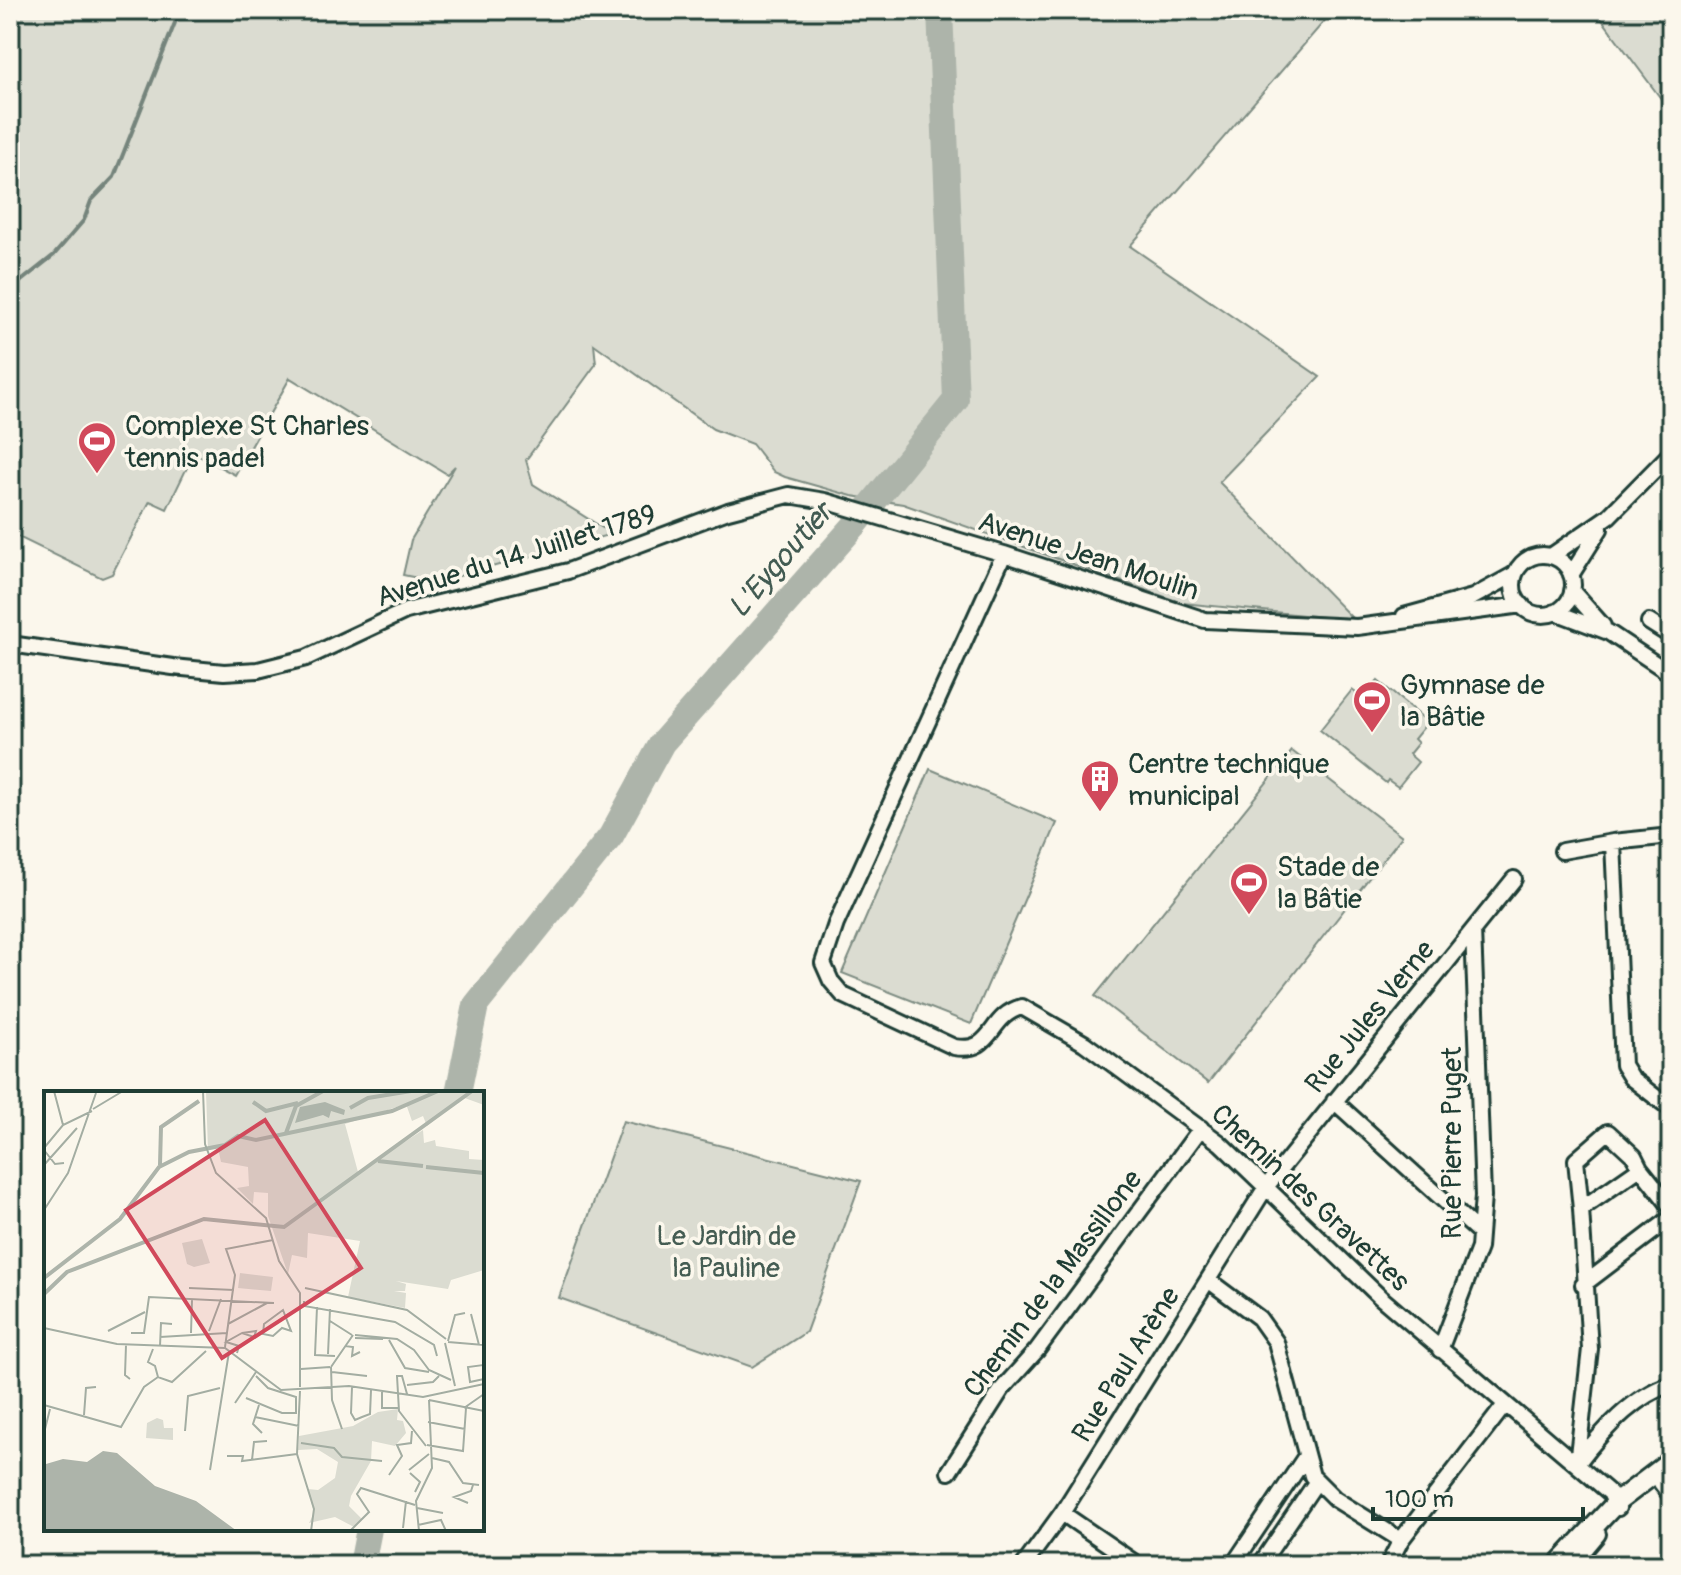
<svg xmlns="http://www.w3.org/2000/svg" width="1681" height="1575" font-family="Pangolin,sans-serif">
<rect width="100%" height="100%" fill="#fbf7ec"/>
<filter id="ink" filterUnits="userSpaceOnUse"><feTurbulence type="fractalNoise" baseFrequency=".0125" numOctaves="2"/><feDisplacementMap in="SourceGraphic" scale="16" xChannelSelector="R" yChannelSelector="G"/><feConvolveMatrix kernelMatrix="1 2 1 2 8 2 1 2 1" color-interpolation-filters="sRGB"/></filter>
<g filter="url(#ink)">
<!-- green -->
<path fill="#dbdcd1" stroke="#7d8c82" stroke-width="2" d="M10,10H1334L1130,246L1320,377L1219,482L1354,620L1182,603L903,504L852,496L785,477L774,472L752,444L713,429L594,344L596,364L526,460L533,484L612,534L437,582L403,575L411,540L455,466L447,474L290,378L235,475L194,453L167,509L150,501L112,574L102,578L10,533Z
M1594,10H1671V112L1597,13Z
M1378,681L1428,722L1414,739L1418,743L1409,754L1418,762L1398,787L1388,780L1386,783L1320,730L1352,690L1363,698Z
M1292,751L1402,836L1208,1083L1095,996Z
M930,769L1057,823L971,1024L842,973Z
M623,1121L861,1181L806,1332L752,1367L559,1298Z"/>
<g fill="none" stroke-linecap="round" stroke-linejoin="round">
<!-- stream -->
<path stroke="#74847b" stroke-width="4" d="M10,290L54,255L84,220L91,201L114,177L180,10
M10,1548L14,1565"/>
<!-- river -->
<path stroke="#adb4aa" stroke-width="26" d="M458,1093L476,1005L611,836L662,743L854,526L956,400L940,10
M362,1565L369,1529"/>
<defs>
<path id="minor" d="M1004,554L836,924L823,963L831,981L843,995L954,1047C995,1054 987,1016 1022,1007L1084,1043L1220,1143L1380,1297L1610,1493L1618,1508
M1513 585a30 30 0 1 1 60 0a30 30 0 1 1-60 0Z
M1551,556L1609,516L1671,453
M1571,575L1600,529
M1572,591L1603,626
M1555,612L1608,632L1671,674
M1404,616L1473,597L1515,574
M1649,622L1671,636
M10,644L173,667L224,672L258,670L306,658L406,611L568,571L728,511L789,495L825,501L1004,554L1205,620L1357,627L1522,605
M1671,836L1613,842L1623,1065L1631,1078L1671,1109
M1562,851L1613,842
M1334,1101L1480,1233
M1671,1207L1640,1168L1581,1209L1590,1349L1577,1464C1601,1432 1633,1396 1671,1384
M1581,1209L1576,1160L1608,1132L1634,1156L1640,1168
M1208,1280L1259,1318L1276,1342L1312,1476L1335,1499L1401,1540
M1583,1285L1671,1218
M1440,1350L1479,1248L1483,1196L1473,930
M949,1472L1002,1389L1037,1350L1201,1128
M1661,1483L1671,1496
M1062,1513L1138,1565
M1024,1565L1062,1513L1266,1187L1514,879
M1233,1565L1306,1456
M1260,1565L1317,1481
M1388,1565L1401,1540L1504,1406
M1572,1565L1598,1534"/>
<path id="major" d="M1558,1565L1617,1502L1671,1461"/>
</defs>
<!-- minor casing -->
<use href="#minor" stroke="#1f3d34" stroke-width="20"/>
<!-- major casing -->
<use href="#major" stroke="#1f3d34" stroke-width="24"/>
<!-- minor -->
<use href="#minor" stroke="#fbf7ec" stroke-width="14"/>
<!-- major -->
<use href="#major" stroke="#fbf7ec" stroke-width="18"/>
</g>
</g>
<!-- icons -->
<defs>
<symbol id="stadium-pin" viewBox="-11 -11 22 30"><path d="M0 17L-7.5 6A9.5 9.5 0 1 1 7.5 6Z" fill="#d1495b" stroke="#fbf7ec"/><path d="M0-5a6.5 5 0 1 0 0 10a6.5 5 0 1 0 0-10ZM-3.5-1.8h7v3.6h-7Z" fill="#fff"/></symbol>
<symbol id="building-pin" viewBox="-11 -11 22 30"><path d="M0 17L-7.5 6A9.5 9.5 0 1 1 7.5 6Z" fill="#d1495b" stroke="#fbf7ec"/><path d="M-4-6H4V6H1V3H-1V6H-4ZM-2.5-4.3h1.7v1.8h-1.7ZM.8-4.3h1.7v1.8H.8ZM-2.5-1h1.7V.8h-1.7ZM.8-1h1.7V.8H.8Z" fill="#fff"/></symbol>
</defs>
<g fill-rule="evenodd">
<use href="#stadium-pin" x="75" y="419" width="44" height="60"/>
<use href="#stadium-pin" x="1350" y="678" width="44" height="60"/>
<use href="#building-pin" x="1078" y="757" width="44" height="60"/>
<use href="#stadium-pin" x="1227" y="860" width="44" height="60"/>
</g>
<g text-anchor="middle" stroke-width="7" stroke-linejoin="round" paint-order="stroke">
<!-- poi labels -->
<g font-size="28" fill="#1f3d34" stroke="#fbf7ec" text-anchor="start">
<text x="125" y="435">Complexe St Charles<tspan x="125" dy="32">tennis padel</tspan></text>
<text x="1400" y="694">Gymnase de<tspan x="1400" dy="32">la Bâtie</tspan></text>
<text x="1128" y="773">Centre technique<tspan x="1128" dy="32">municipal</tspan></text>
<text x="1277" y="876">Stade de<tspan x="1277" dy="32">la Bâtie</tspan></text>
</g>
<!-- street labels -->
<g font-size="28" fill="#1f3d34" stroke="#fbf7ec">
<text transform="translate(516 555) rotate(-17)" y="10">Avenue du 14 Juillet 1789</text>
<text transform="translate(1089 555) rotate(18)" y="10">Avenue Jean Moulin</text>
<text transform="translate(1369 1016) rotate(-51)" y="10">Rue Jules Verne</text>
<text transform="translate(1451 1143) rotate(-90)" y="10">Rue Pierre Puget</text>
<text transform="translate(1311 1197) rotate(43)" y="10">Chemin des Gravettes</text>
<text transform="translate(1052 1283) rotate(-53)" y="10">Chemin de la Massillone</text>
<text transform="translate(1125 1364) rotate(-58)" y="10">Rue Paul Arène</text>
</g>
<!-- park labels -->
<g font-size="28" fill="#455d53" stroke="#fbf7ec">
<text x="726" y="1245">Le Jardin de<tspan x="726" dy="32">la Pauline</tspan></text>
</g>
<!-- water labels -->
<g font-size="30" font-style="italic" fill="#425b52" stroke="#fbf7ec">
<text transform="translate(780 560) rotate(-49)" y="10">L'Eygoutier</text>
</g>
</g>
<!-- overview -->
<g transform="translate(44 1091)">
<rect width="440" height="440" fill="#fbf7ec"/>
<path d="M162,0H440V14L418,6L383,35L379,25L368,30L362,13L301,33L314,81L379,39L380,52L391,49L392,55L425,60V68L440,69V179L407,189L404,198L352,190L362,193L361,200H350L362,202L361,217L304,206L316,150L264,142L263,167L248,164L244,183L224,125V102L210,101L209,113L193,97L205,95L204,76L177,71L174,57L164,59ZM158,148L166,172L150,176L143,173L138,152ZM196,182L229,186L227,200L194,197ZM354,318L353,329L359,330L362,342L351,355L328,350L327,370L307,405L305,415L318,428L310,436L291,426L265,432L270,422L264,398L274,399L291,387L294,371L273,358L254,359L255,345L309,335L334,321ZM113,327L119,329L120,337H129V349L102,347L103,332Z" fill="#dbdcd1"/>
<path d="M281,11L301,19L300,24L287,20L285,27L279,24L251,32L256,16ZM59,360L73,362L111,395L152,410L193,440H0L2,373L19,368L43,371Z" fill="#adb4aa"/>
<path fill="none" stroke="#adb4aa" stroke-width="4" d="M209,11L222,20L254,12M306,17L324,7L367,0M242,42L252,15L279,0M334,70L379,75M116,74L117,36L155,10M382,76L440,82M0,187L76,128L115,76L145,61L181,54L194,45L212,49L348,20L394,0M0,203L23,181L160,128L240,136L428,0"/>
<path fill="none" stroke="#a3ada2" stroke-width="2" d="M10,0L19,34M159,0L161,53L172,82L222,127L235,170L256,202V296M49,18L79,0M0,57L19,34L48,20M0,59L11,73L20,72M0,74L33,37M0,119L24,82L52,2M145,197L190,199M261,197L363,219L402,248M260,210V215L351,231L390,254L393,265M273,216L271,264L291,265M239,219L247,240L238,237L229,245L219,243L220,233ZM427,223L435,254M286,230L308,244M184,233L223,212M0,237L73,253L181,257L237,299L305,295L379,306L440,293M64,240L101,221M165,240L177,208M87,242H100L105,206L230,212M147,242L148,209M311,244L353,248L370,259L385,279L407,289M116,246L183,242M311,247L339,248M345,249L361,277L385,281M404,250L411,224L421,222M404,251L440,254M401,252L411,295M82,254L81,284L86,288M116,255L117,232L128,233M301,255L309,256L308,265L316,261M181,256L191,184L182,158L229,149M109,258L104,271L111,275L114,286M193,262L195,255L182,251L198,242L210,246L212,240L198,242M284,263L286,218M287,276L288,309L298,338M287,276L309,244M257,278L286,276M288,281L323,285M440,282L439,274L424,276L426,291L440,288M212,285L224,297L252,306V322M363,294L389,291L395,285M308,296L307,322L311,329L318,326M256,300L253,363L270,418L267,440M338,301V317H354M363,303L358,285H353L355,320L382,355M202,307L238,322H253M385,309L440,320M191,312L212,281M0,314L77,336L100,296L114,286L128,291L162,260M215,314L209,333L218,342M420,317L440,303M40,324L42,297L52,296M211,326L255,335M318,326L326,323L327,299M384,331L421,338M141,340L144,305L176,297M0,342L6,318M257,352L290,357L298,366L338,370M383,354L419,360L422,317M183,365H199L198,370L253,363M388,367L405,371L419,392L435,394M208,369L210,351L223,350M166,379L185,261M365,379L385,363M366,382L376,391L371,401M345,384L358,365L353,354L367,352L368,340M424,412L410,406L427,400L429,394M373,417L399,422M374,434L397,429L402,440M359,437L362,410M306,440L325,421L313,403L317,397L371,414M375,440L372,410L388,377L385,309"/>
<path fill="#d1495b" fill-opacity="0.15" stroke="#d1495b" stroke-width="4" d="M221,29L317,177L178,267L82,119Z"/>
<rect width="440" height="440" fill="none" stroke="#1f3d34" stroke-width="4"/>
</g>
<!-- margin -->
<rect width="1681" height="1575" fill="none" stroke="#fbf7ec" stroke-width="40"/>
<rect x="20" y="20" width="1641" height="1535" fill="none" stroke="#1f3d34" stroke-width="3" filter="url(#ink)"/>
<!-- scale -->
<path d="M1373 1507v12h210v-12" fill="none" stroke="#1f3d34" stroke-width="4"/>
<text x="1385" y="1507" font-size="24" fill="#1f3d34" stroke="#fbf7ec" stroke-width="6" paint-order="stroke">100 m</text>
</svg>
